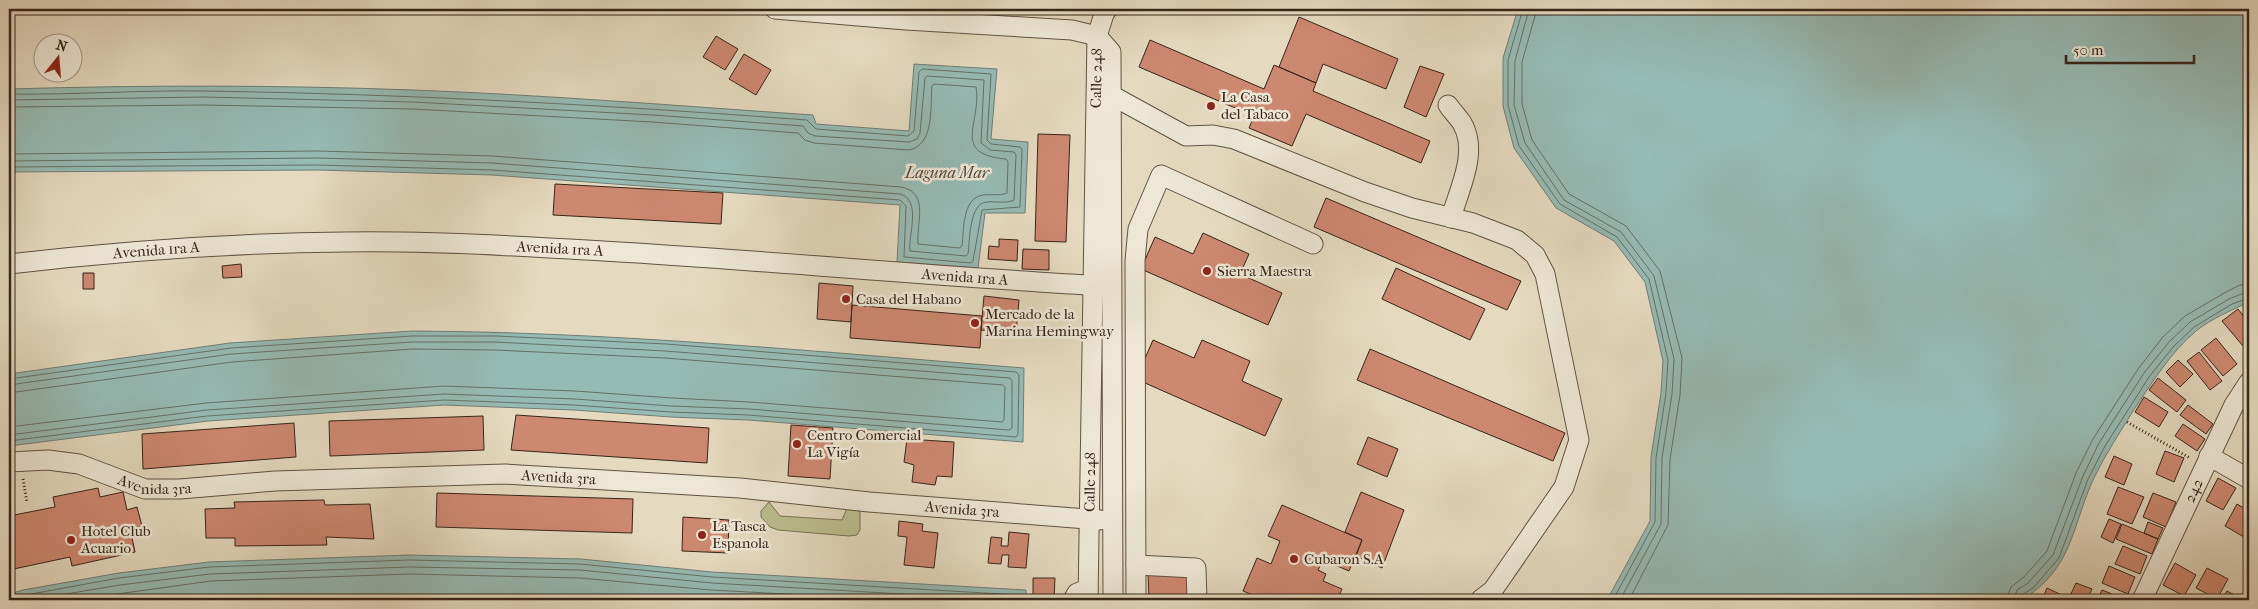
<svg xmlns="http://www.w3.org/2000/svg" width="2258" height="609" font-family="'IM FELL French Canon',serif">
<rect width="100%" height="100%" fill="#e5dac0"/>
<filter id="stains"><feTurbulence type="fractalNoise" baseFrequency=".004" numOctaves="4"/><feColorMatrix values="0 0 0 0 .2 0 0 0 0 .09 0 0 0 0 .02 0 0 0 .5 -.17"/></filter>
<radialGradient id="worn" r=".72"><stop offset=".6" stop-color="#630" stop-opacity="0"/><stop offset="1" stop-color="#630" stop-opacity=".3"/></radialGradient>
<!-- green -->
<path fill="#bbbe8e" stroke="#797254" d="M769,502L780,516L842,520L847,508H855L860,512V530L857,535L849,536L778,530L770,527L761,517V511Z"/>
<!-- water -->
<path fill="#96bab4" stroke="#707e76" d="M1518,9H2249V302C2232,310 2211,319 2196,331C2170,353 2152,383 2133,411C2119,434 2105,455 2093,480C2071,529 2073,568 2022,600H1607L1650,521L1651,457L1661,393L1663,361L1645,282L1614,241L1556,208L1514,148L1503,106V58Z
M914,64L997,69L991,139L1028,142L1025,213H985L978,268L897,262L900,205L492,175L318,170L9,172V89C144,85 278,85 413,90C547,95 680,106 813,115L816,124L909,131Z
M412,331C616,332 820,352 1024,368L1023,442L748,420L671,417L574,410L444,405L208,421L9,446V374L230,343Z
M409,555L581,559L712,572L1026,590V600H9V594L23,590L119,573L209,562Z"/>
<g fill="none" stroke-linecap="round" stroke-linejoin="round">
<!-- shore -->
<path stroke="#667066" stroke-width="1" d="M1523,9L1508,60V105L1519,146L1560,204L1617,237L1649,279L1668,360L1666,393L1656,458L1655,522L1613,600
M1529,9L1515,61L1514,105L1525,143L1564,200L1621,232L1654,276L1674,359L1672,394L1662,458L1661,524L1620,600
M1537,9L1522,62V104L1532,140L1569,194L1626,226L1660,271L1682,358L1680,395L1670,459L1668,525L1629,600
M9,94C74,95 140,90 206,91C407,94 607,105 807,120L816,129L908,136L914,131L919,72L922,69L991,74L987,140L991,144L1020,147L1022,149L1020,207L982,210L973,261L971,263L904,257L906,206L900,200L492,170L318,165L9,167
M9,100L203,97L413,102L653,115L803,126L808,133L815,136L909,142L917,139L920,133L925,78L927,76L984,80L981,143L990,150L1014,152L1016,155L1014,200C1006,204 995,201 987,202C969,203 970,240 968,254L966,256L910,251C908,235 922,200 900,194L492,163L318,158L9,161
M9,107L203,105L413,109L652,122L798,133L805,140L814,143L909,150C935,145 930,106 932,86L934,84L976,87C982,123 950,154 1006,159L1008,162L1007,193C1000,196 991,194 983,195C962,198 964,230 962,246L959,248L918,244C916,225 930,192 901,187L492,156L318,151L9,154
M9,379L231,348L412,336H496L666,344L1016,372L1019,375L1018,434L1016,437L748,415L671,412L574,405L444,400L207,416L9,441
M9,385L231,354L412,342H495L665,351L1010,378L1012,381V428L1009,430L749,409L671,406L575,399L444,394L207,410L9,435
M9,393L232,362L412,349L495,350L665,358L1003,385L1005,387L1004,420L1002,422L749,402L672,398L575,391L444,386L206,403L9,427
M9,598L119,578L209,567L409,560L580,564L712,577L1019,595L1021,600
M30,600L120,585L210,574L409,567L580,570L712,583L1007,600
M74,600L211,581L409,574L580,578L711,590L897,600
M2006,600L2011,587L2024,577L2047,551L2076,473L2093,439L2138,369L2163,337L2185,316L2226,292L2240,285L2249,284
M2014,600L2017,590L2028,583L2053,555L2083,476L2099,443L2144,373L2169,342L2190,322L2229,299L2249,291
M2020,600L2022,595L2033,588L2059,558L2088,479L2105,446L2149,377L2173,347L2194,327L2232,304L2249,298"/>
</g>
<!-- building -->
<path fill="#cd8870" stroke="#372519" d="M1299,17L1398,59L1386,89L1323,64L1316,83L1279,67Z
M716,36L738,49L725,70L703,57Z
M1150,40L1264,89L1274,65L1316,83L1313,91L1430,141L1421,163L1306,114L1292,146L1249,128L1254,116L1139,67Z
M744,54L771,70L756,95L729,79Z
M1420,66L1444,74L1426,117L1404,107Z
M1038,134L1070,135L1066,242L1035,241Z
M555,184L723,193L721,224L553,215Z
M1326,198L1521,281L1507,310L1314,227Z
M1203,233L1249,254L1240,274L1282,293L1268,325L1141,269L1155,237L1193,254Z
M999,239L1018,240L1017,261L988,259L989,246L999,247Z
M1023,249L1049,250V270L1022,269Z
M241,264L242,277L223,278L222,266Z
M1396,268L1485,309L1470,340L1382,299Z
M83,273H94V289H83Z
M819,283L853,286L851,322L817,319Z
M984,296L1019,300L1016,333L981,330Z
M852,305L982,316L980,348L850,338Z
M2238,309L2249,323V341L2243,346L2222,321Z
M2216,338L2237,364L2223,376L2201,350Z
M1153,340L1194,358L1202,340L1250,361L1242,381L1282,399L1265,436L1136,379Z
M1370,349L1565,433L1553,461L1357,380Z
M2199,352L2222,381L2210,390L2187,361Z
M2178,360L2193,374L2180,387L2166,372Z
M2158,378L2186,400L2177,412L2149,390Z
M2144,397L2168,412L2159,427L2135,412Z
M2188,405L2213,424L2206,434L2180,415Z
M516,415L709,428L707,463L511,450Z
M483,416L484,450L330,456L329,421Z
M294,423L296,457L143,469L142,434Z
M2183,424L2205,439L2197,451L2175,436Z
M791,425L833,428L830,479L788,476Z
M1368,437L1398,449L1387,477L1357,464Z
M907,439L954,442L952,477L937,476L935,485L912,482L914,465L904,462Z
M2165,451L2184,458L2174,482L2156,474Z
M2114,456L2132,464L2124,485L2105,477Z
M2218,478L2236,488L2223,510L2206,501Z
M2118,487L2144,497L2132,524L2107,514Z
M98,488L100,497L123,492L127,510L137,507L142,526L130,528L135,552L72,566L70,557L9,570V516L55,507L53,497Z
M1361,492L1404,510L1382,568L1356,556L1362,540L1345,532Z
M437,493L633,499L632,533L436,527Z
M2153,493L2176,502L2166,527L2143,517Z
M324,500L325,505L370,504L374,539L326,537L327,545L235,546V538H206L205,509L235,508L234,502Z
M2237,504L2249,511V527L2244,537L2225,526Z
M1282,505L1362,540L1349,571L1323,560L1318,570L1326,574L1323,581L1342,589L1337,600H1265L1243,591L1257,558L1271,564L1280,541L1268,536Z
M683,517L729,520L728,553L682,551Z
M2109,519L2121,524L2113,543L2101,537Z
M899,521L923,524L922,531L938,533L934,568L904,565L907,537L898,536Z
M2148,522L2163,528L2158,539L2144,533Z
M2122,524L2158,539L2152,554L2116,539Z
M1009,532L1029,534L1026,568L1008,567L1009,555H1002L1001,564L988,563L991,537L1002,538L1001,546H1008Z
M2123,546L2147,556L2140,574L2115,564Z
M2175,563L2196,575L2184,596L2163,585Z
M2109,566L2135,577L2128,594L2102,583Z
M2207,568L2228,579L2217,599L2196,588Z
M1148,573L1188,575V600H1149Z
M1033,578H1055L1054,600H1033Z
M2076,583L2092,589L2087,600L2069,598Z
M2047,588L2064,596L2062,600H2042Z
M2102,590L2122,598L2121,600H2097Z
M2227,591L2244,600H2221Z"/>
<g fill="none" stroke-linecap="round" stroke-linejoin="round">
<defs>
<g id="minor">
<path d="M775,9L906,20L1072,30L1097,36L1105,11L1108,9"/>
<path d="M1111,95L1186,136L1213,135L1234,139L1365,192L1412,208L1473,223L1517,240L1535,255L1545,274L1579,440L1564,487L1493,590L1480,600"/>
<path d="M1448,105C1452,111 1458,117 1462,123C1479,152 1459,189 1451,218"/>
<path id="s1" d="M9,264C121,251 232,243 345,242C413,241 481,244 549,248C735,257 920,276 1106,286"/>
<path d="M2209,456L2249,479"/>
<path id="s2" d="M9,462L48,460L79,464L145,489H180L275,481L505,474L740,488L869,502L1100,520"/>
<path d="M1136,565L1196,568L1197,600"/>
<path d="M1073,600L1077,593L1088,589"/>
<path id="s3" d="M1088,600L1097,36L1111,52L1113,600"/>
<path d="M1136,600L1135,261L1138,229L1161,175L1313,244"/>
<path id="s4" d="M2142,600L2234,405L2249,382"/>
</g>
</defs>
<!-- minor casing -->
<use href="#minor" stroke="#625243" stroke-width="21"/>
<!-- path -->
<path stroke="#372519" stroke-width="3" stroke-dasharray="1 2.5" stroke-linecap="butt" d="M2127,422L2190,458
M23,479L27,503"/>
<!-- minor -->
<use href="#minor" stroke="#eee7d6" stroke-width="19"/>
</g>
<!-- markers -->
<g fill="#8f2418" stroke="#eee7d6" stroke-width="2">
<circle cx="1211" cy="106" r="5"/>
<circle cx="1207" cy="271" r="5"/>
<circle cx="846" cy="299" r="5"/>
<circle cx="975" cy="323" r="5"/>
<circle cx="797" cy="444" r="5"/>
<circle cx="702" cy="535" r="5"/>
<circle cx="71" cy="540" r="5"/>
<circle cx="1294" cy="559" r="5"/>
</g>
<g text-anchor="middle" stroke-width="5" stroke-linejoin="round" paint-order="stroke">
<!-- street labels -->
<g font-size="15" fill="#372519" stroke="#eee7d6">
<text dy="5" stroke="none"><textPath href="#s3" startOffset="522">Calle 248</textPath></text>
<text dy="5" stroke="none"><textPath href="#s1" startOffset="552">Avenida 1ra A</textPath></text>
<text dy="5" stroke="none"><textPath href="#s1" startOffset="148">Avenida 1ra A</textPath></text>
<text dy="5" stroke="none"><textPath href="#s1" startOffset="958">Avenida 1ra A</textPath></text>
<text dy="5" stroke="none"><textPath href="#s2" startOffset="555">Avenida 3ra</textPath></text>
<text dy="5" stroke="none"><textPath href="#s2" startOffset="150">Avenida 3ra</textPath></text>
<text dy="5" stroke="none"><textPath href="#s3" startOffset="118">Calle 248</textPath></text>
<text dy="5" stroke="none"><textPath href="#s4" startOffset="121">242</textPath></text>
<text dy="5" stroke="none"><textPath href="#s2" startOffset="960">Avenida 3ra</textPath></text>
</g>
<!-- poi labels -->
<g font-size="15" fill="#372519" stroke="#eee7d6" text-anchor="start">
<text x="1221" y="102">La Casa<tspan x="1221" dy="17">del Tabaco</tspan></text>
<text x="1217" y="276">Sierra Maestra</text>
<text x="856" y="304">Casa del Habano</text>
<text x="985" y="319">Mercado de la<tspan x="985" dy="17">Marina Hemingway</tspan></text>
<text x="807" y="440">Centro Comercial<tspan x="807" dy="17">La Vigía</tspan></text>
<text x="712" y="531">La Tasca<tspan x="712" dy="17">Espanola</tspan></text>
<text x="81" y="536">Hotel Club<tspan x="81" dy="17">Acuario</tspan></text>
<text x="1304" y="564">Cubaron S.A</text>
</g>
<!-- water labels -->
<g font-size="16" font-style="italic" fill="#4f4a40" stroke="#eee7d6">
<text x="947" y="178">Laguna Mar</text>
</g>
</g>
<!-- margin -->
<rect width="2258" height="609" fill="none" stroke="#e5dac0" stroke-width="30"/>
<rect x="10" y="10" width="2238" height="589" fill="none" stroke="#372519" stroke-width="2.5"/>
<rect x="15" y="15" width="2228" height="579" fill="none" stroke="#372519"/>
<!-- north arrow -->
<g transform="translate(58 58) rotate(17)"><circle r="24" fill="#eee7d6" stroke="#a5998a"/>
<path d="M0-4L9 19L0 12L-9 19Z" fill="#8f2418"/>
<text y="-8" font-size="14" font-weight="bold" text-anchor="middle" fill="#372519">N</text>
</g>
<!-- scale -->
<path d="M2066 55v8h128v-8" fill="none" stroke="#372519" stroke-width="2.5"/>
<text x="2073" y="55" font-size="15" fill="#372519" stroke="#eee7d6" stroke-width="4" paint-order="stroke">50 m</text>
<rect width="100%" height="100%" filter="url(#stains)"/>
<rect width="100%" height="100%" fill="url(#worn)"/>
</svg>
